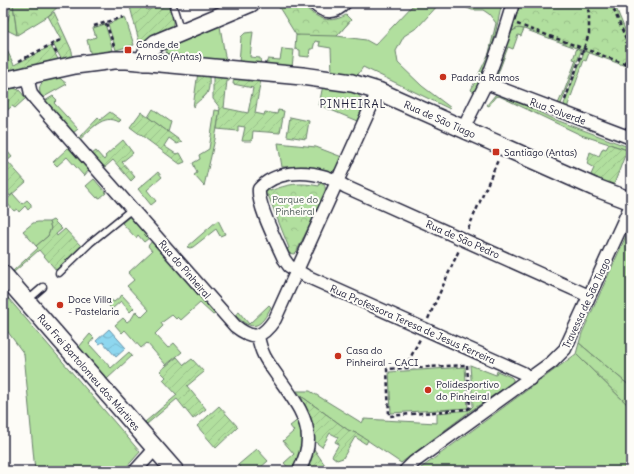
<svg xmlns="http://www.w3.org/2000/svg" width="634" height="474" font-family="Delius,sans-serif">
<defs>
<pattern id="forest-crowns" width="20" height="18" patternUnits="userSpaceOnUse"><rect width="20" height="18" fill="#b1df9e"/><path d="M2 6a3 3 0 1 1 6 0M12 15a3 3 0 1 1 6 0" fill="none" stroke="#98bf89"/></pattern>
<pattern id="garden-furrows" width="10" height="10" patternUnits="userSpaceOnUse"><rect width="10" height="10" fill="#b1df9e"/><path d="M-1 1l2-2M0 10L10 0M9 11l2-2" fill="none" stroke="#98bf89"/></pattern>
<pattern id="water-waves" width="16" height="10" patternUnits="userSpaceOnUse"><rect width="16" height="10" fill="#8ed7ef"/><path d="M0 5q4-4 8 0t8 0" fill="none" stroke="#7ab8ce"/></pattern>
</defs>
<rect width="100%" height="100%" fill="#fdfcf7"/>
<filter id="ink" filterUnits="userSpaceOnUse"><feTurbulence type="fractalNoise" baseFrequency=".025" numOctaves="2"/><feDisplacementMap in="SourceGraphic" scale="8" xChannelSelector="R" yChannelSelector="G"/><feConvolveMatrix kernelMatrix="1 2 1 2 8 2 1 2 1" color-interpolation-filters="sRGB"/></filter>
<g filter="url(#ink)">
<!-- grass -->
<path fill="#b1df9e" stroke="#6a806c" d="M10,3H13L17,35L3,28V21L7,22C10,16 10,9 10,3Z
M415,3H440L418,27L404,36L396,51L398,63L422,86L451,108L450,109L363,67L357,76L332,72L331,48L319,46L320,42L315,41L313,49H310L309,57L300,56V50L295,49L296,35H299L323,21L351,20L337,36L366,40L375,45Z
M455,3H502L491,53L474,92L471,90L489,53L496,23L489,14L483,10H472Z
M125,17L134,45L116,50L108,24Z
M105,24L113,50L91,56L87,40L96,37L93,28Z
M220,26L226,62L168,58L165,47L174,42Z
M518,28L524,29L521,36L518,35L513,49L508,47L496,79L495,70L512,31Z
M253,32L250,57L260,58L261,65L239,63L241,37L245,33Z
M577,48L581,51L561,104L560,105L558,104L561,97H562L576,60L573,59Z
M282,49L294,50L292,67L265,65L268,59L280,60Z
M585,51L589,53L586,61L584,60L567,108L564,104L584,52Z
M57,76L67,84L42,98C35,84 44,79 57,76Z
M323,85L354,92C367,99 362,110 357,121L319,105Z
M496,94L506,96L551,118L631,148V151L581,135L499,96L495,97L489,106L487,105Z
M53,96L57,100L54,103L78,129L73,133L45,101Z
M153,109L171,122L168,132L148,117Z
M215,110L220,111L215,139L204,186L194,175L197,173L193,163L200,159L199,155L209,149Z
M278,143L316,147L342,157L337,167L332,172L308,169L307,166L282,167Z
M69,147L89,170L84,176L67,157L57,166L53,162Z
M158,172L162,177L147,190L156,201L151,205L138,189Z
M94,179L106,193L100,198L98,197L97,198L86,186Z
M13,194L22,204L27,200L31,204V207L28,210L25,206L19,212L17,209L14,211L5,201Z
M130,216L149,238L144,242L138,235L136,238L122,223Z
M218,220L225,234L220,236L216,229L193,247L190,248L187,247Z
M38,222H49L51,228L48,236L36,246L23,231L33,223Z
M631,225V387L579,343L582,333Z
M152,241L215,314L213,315L200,303L181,320L178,317L176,319L172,315L161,323L163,326L155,334L168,348L174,343L182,352L166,365L147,343L141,348L125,330L122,333L115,325L123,318L127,322L132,318L136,311L142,317L149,310L127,286L134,280L128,273L152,251L148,246Z
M3,292L140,452L123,471H35L24,354L5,328L3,327Z
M122,295L134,308L130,312L121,301L112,309L106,303L110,299L114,302Z
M269,305L271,307C261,327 253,333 235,315L239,312L249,324Z
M90,334L94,338L89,344L111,368L129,352L132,356L107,379L79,347Z
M576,354L631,408V471H417Z
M470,365L496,375L497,371L511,377L513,379V382L469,412L401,463L358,434L348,430L301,396L297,391H310L362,423L364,419L437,423V413L469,410L473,406Z
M465,367L468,408L391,413L389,372Z
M299,419C304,443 302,448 295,471H291L284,463L294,454L283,441L294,431L290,426Z
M257,449L268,461L260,468L262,471H244L238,465Z"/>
<!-- forest -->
<path fill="url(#forest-crowns)" stroke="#6a806c" d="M13,3H62L48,16L17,35Z
M279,3H300C315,16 326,26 346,15L351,20L337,36L296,35L277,4Z
M521,3H614L631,44V68L524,29L518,28L512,31L518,9Z
M321,181C325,185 326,188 325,193L297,251L294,254L288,253L285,250L289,248L268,195L264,196V190L268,186L270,191C288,184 299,182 319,186Z
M579,343L631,387V408L576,354Z"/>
<!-- garden -->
<path fill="url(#garden-furrows)" stroke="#6a806c" d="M129,3H145L147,10L167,4C174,10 174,20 172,29L141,42L139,41Z
M54,12L72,51L73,60L63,62L53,44L61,40L48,16Z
M3,42L14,65L51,46L60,63L11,74L3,55Z
M198,72L209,73C209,82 211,92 203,98C198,101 196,103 193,107Z
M213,73L230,75L229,81H227L224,108L248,113L253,88L233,84L234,76L261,79L255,113L264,115L265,112L277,114L278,110L284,111L280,133L253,131L252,141H242L245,127L238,126V131L217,129L220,108L213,99Z
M14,88L19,90L26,98L15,108L12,106L3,114V90Z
M110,112L121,120L119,122C103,113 91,130 79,140L78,139L98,118L100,120Z
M141,112L182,142L177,144L169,138L164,146L176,154L180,153L185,162L180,164L130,127Z
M290,117L309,121L306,139L287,136Z
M123,140L133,153L122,162L135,177L131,181L113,160L104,168L92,154L96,151L104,160L106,157L105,156Z
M609,144L627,150L613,187L590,177L594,168L587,164L590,152L599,156L603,148L606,149Z
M3,146L12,157L7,161L26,182L10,196L3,187Z
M53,220L62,229L56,234L57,236L65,229L82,247L56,270L39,250L14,272L13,271L38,248L36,246L48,236L51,228L49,222Z
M177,357L184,365L192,359L204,372L187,386L206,409L193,419L177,399L147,424L145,422L177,395L163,380L166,377L160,371Z
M301,396L348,430L358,434L368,440L366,444L355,437L343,458L337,460L332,456L339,444L335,442L338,437L330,433L322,447L314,441L312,424Z
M219,406L238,427L216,448L197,426Z
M314,449L329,471H303Z"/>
<!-- water -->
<path fill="url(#water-waves)" stroke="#638fa7" d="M109,329L126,348L116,357L103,342L99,344L96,341Z"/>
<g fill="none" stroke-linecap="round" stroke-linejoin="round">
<defs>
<path id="lane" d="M172,3L181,32
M59,273L90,243L132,209
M28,300L43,287"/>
<path id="street" d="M313,3C324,13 334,15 345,3
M27,76L31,94L36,100L235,326C254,341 262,338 275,319L378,91
M486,83L631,138
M463,129L486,83L502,39L513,3
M258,336C261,353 266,360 276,374C289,393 308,415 308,439C308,450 304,461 299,471
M530,379L523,373L306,276L289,266L284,259C277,243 257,205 259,189C275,171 304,170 326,177C333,179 340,183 346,187L589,296
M135,471L155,449
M405,471L414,462L552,362L565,349L631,205"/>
<path id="secondary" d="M144,62C145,52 149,49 156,43L251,3
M3,81L75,65L114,60H127L302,76L352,83L378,91L594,187L631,201
M3,274L175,471"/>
</defs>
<!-- lane casing -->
<use href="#lane" stroke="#22223b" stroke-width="9"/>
<!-- street casing -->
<use href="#street" stroke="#22223b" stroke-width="15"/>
<!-- secondary casing -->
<use href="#secondary" stroke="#22223b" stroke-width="20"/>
<!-- path -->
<path stroke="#22223b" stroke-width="2.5" stroke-dasharray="4 3" stroke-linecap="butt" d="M611,3L631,51
M106,23L114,46
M517,24L631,66
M94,26L123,17
M51,44L57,54
M19,61L60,40
M624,63L631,56
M565,100L589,34V13L586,3
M468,229L498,160
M428,319L459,250
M467,365L470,407L468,409L389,416L387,369Z
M405,368L420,339"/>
<!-- lane -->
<use href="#lane" stroke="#fdfcf7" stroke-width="6"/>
<!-- street -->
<use href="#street" stroke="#fdfcf7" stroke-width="12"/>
<!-- secondary -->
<use href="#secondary" stroke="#fdfcf7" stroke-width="17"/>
</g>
</g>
<!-- markers -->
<g fill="#c8321e" stroke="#fdfcf7" stroke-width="1.5">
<rect x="124" y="46" width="8" height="8" rx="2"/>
<circle cx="443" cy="77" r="4"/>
<rect x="492" y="148" width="8" height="8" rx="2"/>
<circle cx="60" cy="305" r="4"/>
<circle cx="338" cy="356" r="4"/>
<circle cx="428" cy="390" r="4"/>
</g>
<g text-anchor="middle" stroke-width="4" stroke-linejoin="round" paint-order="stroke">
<!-- poi labels -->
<g font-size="10" fill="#22223b" stroke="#fdfcf7" text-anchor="start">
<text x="136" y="48">Conde de<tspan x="136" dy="12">Arnoso (Antas)</tspan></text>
<text x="451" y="81">Padaria Ramos</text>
<text x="504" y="156">Santiago (Antas)</text>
<text x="68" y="303">Doce Villa<tspan x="68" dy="12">- Pastelaria</tspan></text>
<text x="346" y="354">Casa do<tspan x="346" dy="12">Pinheiral - CACI</tspan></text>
<text x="436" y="388">Polidesportivo<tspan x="436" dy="12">do Pinheiral</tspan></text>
</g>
<!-- street labels -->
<g font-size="10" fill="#22223b" stroke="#fdfcf7">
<text transform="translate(558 111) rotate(20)" y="4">Rua Solverde</text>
<text transform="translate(440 119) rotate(24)" y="4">Rua de São Tiago</text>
<text transform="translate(463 239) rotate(24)" y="4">Rua de São Pedro</text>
<text transform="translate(185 269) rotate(49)" y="4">Rua do Pinheiral</text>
<text transform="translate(586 303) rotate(-65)" y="4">Travessa de São Tiago</text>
<text transform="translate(413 324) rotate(24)" y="4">Rua Professora Teresa de Jesus Ferreira</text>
<text transform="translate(89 372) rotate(49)" y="4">Rua Frei Bartolomeu dos Mártires</text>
</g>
<!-- park labels -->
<g font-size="10" fill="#4d5b59" stroke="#fdfcf7">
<text x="295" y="203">Parque do<tspan x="295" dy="12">Pinheiral</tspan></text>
</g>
<!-- neighbourhood labels -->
<g font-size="11" letter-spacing="1" fill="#22223b" stroke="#fdfcf7">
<text x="353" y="108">PINHEIRAL</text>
</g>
</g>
<!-- margin -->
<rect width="634" height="474" fill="none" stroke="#fdfcf7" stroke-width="16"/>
<rect x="8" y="8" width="618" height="458" fill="none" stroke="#22223b" stroke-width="1.5" filter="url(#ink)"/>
</svg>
